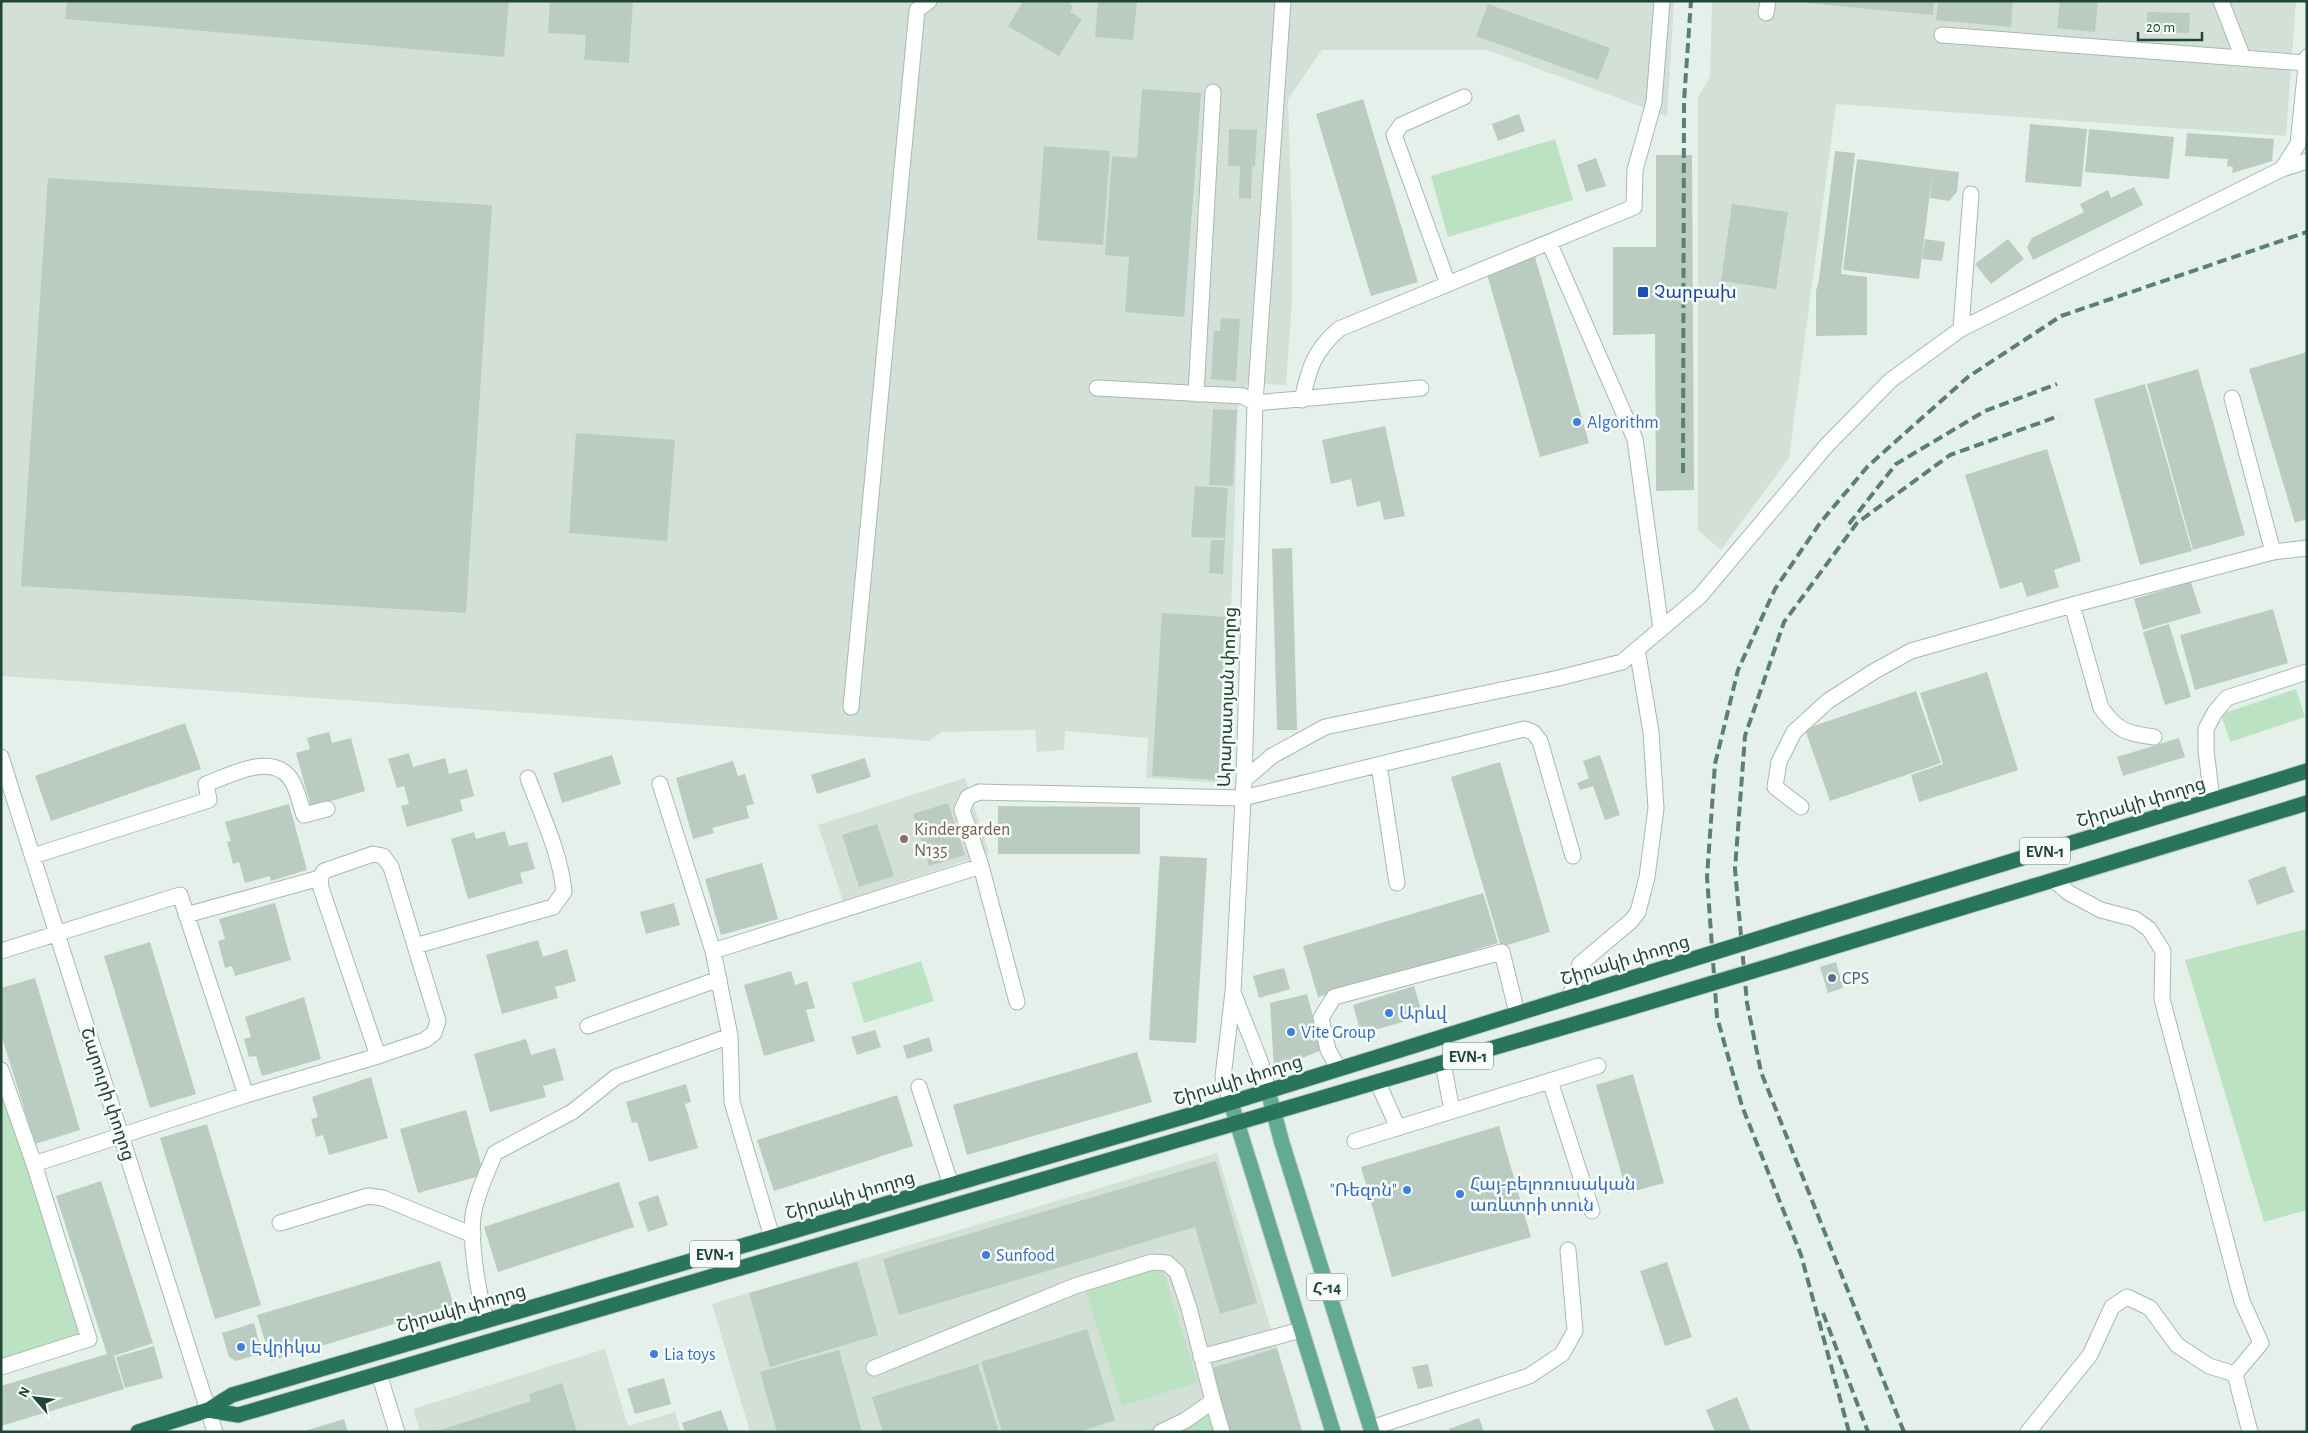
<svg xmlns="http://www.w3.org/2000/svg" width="2308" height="1433" font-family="'Alegreya Sans','Noto Sans Armenian',sans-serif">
<rect width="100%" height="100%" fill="#e5f0ea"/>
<!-- built -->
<path fill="#d3e0d8" d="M1,1H1674L1667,116L1487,50H1322L1288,99L1292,223V302L1286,385L1247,383L1238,408L1231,617L1219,783L1146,778L1148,738L1065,731L1064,750L1037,752L1035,730L941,732L929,741L1,676Z
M1712,1H2296L2286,136L1836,104L1789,458L1721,550L1698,530V97L1710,77Z
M965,778L989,853L843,901L818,825Z
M1217,1153L1303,1432H750L712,1304Z
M605,1349L628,1426L675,1412L681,1432H420L413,1409Z"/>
<!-- green -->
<path fill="#bce3c1" d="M1555,139L1573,200L1448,237L1431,176Z
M2296,689L2305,717L2230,742L2221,714Z
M2307,929V1210L2264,1222L2185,960Z
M921,961L934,1001L864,1023L852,983Z
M1,1090L83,1337L1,1362Z
M1162,1267L1198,1382L1122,1406L1086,1291Z
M1210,1410L1217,1432H1138Z"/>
<!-- building -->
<path fill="#bacbc2" d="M67,1H509L504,57L65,19Z
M550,1H633L629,63L584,60L586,35L548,33Z
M1023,1H1072L1070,5L1073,6L1070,12L1082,19L1059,56L1008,26Z
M1098,1H1137L1133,40L1095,37Z
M1806,1H1934L1933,15L1806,3Z
M1938,1H2013L2011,27L1936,20Z
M2060,1H2098L2095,32L2057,28Z
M1488,4L1610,48L1598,80L1476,36Z
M2147,12L2190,13L2189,33L2147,32Z
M1142,89L1201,93L1184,317L1125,312L1129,257L1105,255L1112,156L1137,158Z
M1363,99L1418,282L1371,296L1316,114Z
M1519,114L1525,131L1498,141L1492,124Z
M2030,124L2087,129L2081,187L2025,182Z
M1229,129L1257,130L1255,167L1252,166L1251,199L1239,198L1240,166H1228Z
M2089,129L2174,137L2169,179L2085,172Z
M2187,133L2274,139L2272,161L2232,173L2233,167L2227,166L2228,159L2185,156Z
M1044,146L1110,151L1103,245L1037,240Z
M1835,151L1855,153L1841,274L1867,277V335L1816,336V291L1819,279Z
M1656,155H1692L1694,490L1656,491L1655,334L1613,335V247H1656Z
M1596,158L1606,186L1586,192L1577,165Z
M1857,159L1933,169L1919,279L1843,270Z
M1933,169L1959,172L1957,192L1949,201L1930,198Z
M48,178L492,205L466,613L21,586Z
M2134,187L2143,205L2033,260L2027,247L2032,238L2084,212L2080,204L2108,190L2111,198Z
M1732,204L1788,212L1776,289L1721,281Z
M1925,239L1945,242L1942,261L1922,259Z
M2008,239L2024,259L1991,284L1975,264Z
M1535,257L1589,443L1540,457L1486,271Z
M1221,318L1240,319L1236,381L1211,379L1214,331H1220Z
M2307,352V519L2295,523L2249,369Z
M2198,369L2245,535L2193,550L2147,384Z
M2145,384L2192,551L2140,565L2094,399Z
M1213,409L1237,410L1233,486L1209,485Z
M1385,426L1405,516L1384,520L1380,501L1357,507L1351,479L1331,484L1322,440Z
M576,433L675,440L667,541L569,533Z
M2047,449L2081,561L2054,570L2059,587L2027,597L2022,582L2000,589L1965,475Z
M1195,486L1228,488L1225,538L1191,537Z
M1211,540H1225L1223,574L1209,573Z
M1292,548L1297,730H1277L1272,549Z
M2191,582L2201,613L2143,630L2134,599Z
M2273,609L2288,663L2195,690L2180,635Z
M1162,613L1228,617L1218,780L1152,776Z
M2169,624L2191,697L2165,705L2143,632Z
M1987,672L2018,770L1919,802L1911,775L1943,764L1920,693Z
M1916,691L1941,763L1830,801L1805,729Z
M185,723L201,769L51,821L35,776Z
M329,732L332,743L351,738L365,791L311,807L296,753L310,749L307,738Z
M2179,738L2185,757L2123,776L2117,757Z
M409,753L413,767L445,758L449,774L467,769L474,796L460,800L463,811L407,827L401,806L409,804L404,786L397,788L388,759Z
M612,755L621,784L562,803L553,773Z
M1600,755L1620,815L1605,820L1593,786L1580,790L1577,783L1589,778L1583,761Z
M865,758L871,777L817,794L811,775Z
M733,761L738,776L745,774L754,804L746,806L749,818L712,828L714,833L693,839L676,778Z
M1500,762L1550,932L1501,947L1451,777Z
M948,803L965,855L929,866L913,814Z
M289,804L307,870L271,881L270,876L245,883L239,862L233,864L227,842L231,841L225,822Z
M998,806L1140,807V854H998Z
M877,824L894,876L859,887L842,835Z
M505,831L509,846L527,842L535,869L520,873L523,883L468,899L451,839L474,832L476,839Z
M1160,856L1207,858L1196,1043L1149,1040Z
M762,863L778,919L721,935L705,879Z
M2285,866L2294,892L2257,905L2248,880Z
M1483,893L1498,943L1318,997L1303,946Z
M275,903L291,960L235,976L232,966L225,968L218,941L225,939L219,919Z
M674,903L680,925L646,934L640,912Z
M538,940L543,957L567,949L576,981L555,987L558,998L502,1014L486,955Z
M150,942L196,1094L150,1108L104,956Z
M1836,962L1843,988L1828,993L1820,967Z
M1284,968L1290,989L1259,998L1253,976Z
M791,971L795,985L807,981L815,1008L806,1010L815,1041L764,1056L744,985Z
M35,978L80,1130L35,1144L1,1034V988Z
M1414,986L1423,1016L1361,1034L1353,1005Z
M1307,994L1322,1050L1274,1069L1270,1003Z
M304,997L321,1059L262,1076L256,1056L249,1057L244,1039L251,1037L245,1017Z
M875,1030L881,1047L857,1055L851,1037Z
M929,1037L933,1051L907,1059L903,1046Z
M526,1039L531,1055L555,1048L564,1080L543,1086L546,1097L490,1112L474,1054Z
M1137,1052L1152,1102L967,1155L953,1105Z
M1633,1074L1664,1183L1627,1193L1596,1085Z
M371,1077L388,1138L329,1155L323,1135L316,1137L311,1119L318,1117L312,1097Z
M686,1084L691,1102L685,1104L698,1148L649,1162L637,1122L632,1123L626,1102Z
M897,1095L913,1146L774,1191L757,1140Z
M466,1110L484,1175L418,1193L400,1129Z
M207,1124L261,1305L215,1319L160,1138Z
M1499,1126L1531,1237L1392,1277L1361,1167Z
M1216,1161L1257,1303L1220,1314L1195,1227L899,1315L883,1259Z
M101,1181L153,1343L114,1356L124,1389L1,1426V1386L107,1354L56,1196Z
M619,1182L634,1227L498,1272L484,1227Z
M658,1195L668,1225L648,1232L638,1202Z
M440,1261L454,1306L271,1361L257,1315Z
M857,1262L878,1335L770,1367L749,1293Z
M1667,1262L1692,1337L1665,1346L1640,1271Z
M254,1323L262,1353L236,1361L229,1357L222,1333Z
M1087,1329L1115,1420L1079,1432H1002L981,1362Z
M154,1346L163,1378L125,1388L116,1357Z
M1277,1348L1302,1432H1224L1206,1370Z
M839,1350L862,1432H777L760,1372Z
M978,1364L999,1432H883L872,1397Z
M1428,1364L1433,1386L1418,1389L1412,1367Z
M664,1378L671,1404L635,1414L627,1389Z
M562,1383L577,1432H434L531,1401L529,1394Z
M1737,1397L1751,1432H1715L1706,1410Z
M721,1410L729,1432H685L682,1423Z
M1479,1418L1484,1432H1450L1449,1429Z
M344,1419L348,1432H305V1431Z"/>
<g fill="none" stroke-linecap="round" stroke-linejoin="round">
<defs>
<path id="minor" d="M2221,1L2243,58
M1766,13L1768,1
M1942,35L2306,63
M2282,169L2307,161
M1549,242L1635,439L1661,629
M1448,284L1394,135L1401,125L1464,97
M1961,329L1971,194
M1097,388L1243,396L1255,403L1421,388
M1196,394L1213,92
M2232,398L2273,552
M1302,400C1309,368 1314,351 1339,329L1634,207L1635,170L1654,102L1662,1
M2072,605L2101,708C2119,732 2126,733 2154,737
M851,707L917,10L929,1
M1,757L215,1432
M1379,765L1397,883
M1244,780L1272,756L1325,727L1559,678L1622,662L1700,596L1827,445L1891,380L1961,329L2282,169L2298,144L2307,57
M660,784L713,951L730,1036L732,1102L772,1237
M2212,800L2206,750V729L2215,712L2227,698L2307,672
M1801,807L1775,787L1779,762L1794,732L1828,701L1873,672L1911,651L2072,605L2273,552L2307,548
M33,856L209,800L206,784C229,776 270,752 290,778C297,787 300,804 304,815L327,809
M2054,880L2069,893L2101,910L2135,919L2149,929L2163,951L2162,999L2242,1301L2261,1343L2235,1374L2250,1432
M186,915L320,878
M415,946L553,907L564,892C561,855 541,813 528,778
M1,951L180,895L246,1095
M713,951L981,866
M1234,995L1262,1066L1268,1091
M1570,997L1580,964L1631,921L1638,912L1647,877L1656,808L1651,732L1637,649
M1017,1002L981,866L962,810L968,797L979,792L1243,798L1524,729L1533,732L1540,741L1573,856
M588,1026L719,979
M1443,1063L1452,1111
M1339,1069L1328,1050L1321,1018L1334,997L1502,952L1517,1013
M1,1070L34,1164L89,1339L1,1367
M1550,1081L1592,1211
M1378,1083L1398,1128
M919,1087L951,1185
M1231,1103L1223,1077L1233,992L1244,780L1255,403L1283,1
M1355,1141L1598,1066
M34,1164L246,1095L378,1056L321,888L320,878L324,871L373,854L383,856L391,867L438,1021L434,1033L425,1040L378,1056
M280,1223L368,1196L383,1198L473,1235
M486,1320C478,1293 470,1244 473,1216C476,1195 487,1173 495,1153L572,1112L616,1077L730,1036
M1201,1357L1301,1330
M874,1368L1075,1286L1152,1262L1167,1263L1177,1272L1189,1308L1213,1401L1186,1420L1161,1432
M379,1374L397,1432
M1213,1401L1222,1432
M1371,1428L1529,1376L1562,1354L1575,1331L1568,1250
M2028,1432L2090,1355L2112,1307L2127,1297L2150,1308L2177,1345L2209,1366L2235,1374"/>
<path id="major" d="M1268,1091L1282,1143L1372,1432
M1231,1103L1333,1432"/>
<path id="highway" d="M1783,931L2307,771
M1790,960L2307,803
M208,1410L238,1415L1626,1009
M138,1432L208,1410L232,1395L1197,1113L1619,982"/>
</defs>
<!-- minor casing -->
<use href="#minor" stroke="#a6b9b1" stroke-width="17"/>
<!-- major casing -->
<use href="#major" stroke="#c1cbc7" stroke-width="17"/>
<!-- highway casing -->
<use href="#highway" stroke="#c1cbc7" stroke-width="17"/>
<!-- minor -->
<use href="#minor" stroke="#fff" stroke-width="15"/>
<!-- major -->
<use href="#major" stroke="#64aa90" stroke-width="15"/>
<!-- highway -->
<use href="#highway" stroke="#29755c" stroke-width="15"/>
<!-- rail -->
<path stroke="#5c7f72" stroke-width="4" stroke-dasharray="10 5" stroke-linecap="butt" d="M1683,473L1684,101L1691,1
M1849,524L1896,464L1985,411L2057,384
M1823,1313L1868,1432
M1849,1432L1801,1255L1742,1106L1717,1017L1707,877L1715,764L1738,670L1775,589L1820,523L1868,466L1968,377L2061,316L2307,232
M1904,1432L1761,1072L1747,1003L1735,869L1745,736L1784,622L1857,523L1950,455L2059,416"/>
<defs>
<path id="highway-bridge" d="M1619,982L1783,931
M1626,1009L1790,960"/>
</defs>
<!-- highway-bridge casing -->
<use href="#highway-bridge" stroke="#c1cbc7" stroke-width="17" stroke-linecap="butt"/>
<!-- highway-bridge -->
<use href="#highway-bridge" stroke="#29755c" stroke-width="15"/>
</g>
<!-- markers -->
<rect fill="#1a4fb4" stroke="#f6fbf8" stroke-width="2" x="1637" y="286" width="12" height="12" rx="2.5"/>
<g fill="#3f7fe0" stroke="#f6fbf8" stroke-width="2">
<circle cx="1577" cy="422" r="5"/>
<circle cx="1389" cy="1013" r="5"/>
<circle cx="1291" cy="1032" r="5"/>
<circle cx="1407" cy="1190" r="5"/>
<circle cx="1460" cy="1194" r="5"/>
<circle cx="986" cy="1255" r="5"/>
<circle cx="241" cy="1347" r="5"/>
<circle cx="654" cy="1354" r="5"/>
</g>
<circle fill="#8d6e63" stroke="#f6fbf8" stroke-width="2" cx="904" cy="839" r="5"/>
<circle fill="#5c6f8a" stroke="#f6fbf8" stroke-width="2" cx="1832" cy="978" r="5"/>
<g text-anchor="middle" stroke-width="5" stroke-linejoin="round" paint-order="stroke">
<!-- shield labels -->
<g fill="#f6fbf8" stroke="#617b71" stroke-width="1">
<rect x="2020" y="837.5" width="50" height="27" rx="4"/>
<rect x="1443" y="1042.5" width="50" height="27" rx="4"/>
<rect x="690" y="1240.5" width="50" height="27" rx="4"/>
<rect x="1307" y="1273.5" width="40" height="27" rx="4"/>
</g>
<g font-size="16" font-weight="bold" fill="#214437">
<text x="2045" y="857">EVN-1</text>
<text x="1468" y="1062">EVN-1</text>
<text x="715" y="1260">EVN-1</text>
<text x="1327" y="1293">Հ-14</text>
</g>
<!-- transit labels -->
<g font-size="18" fill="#164399" stroke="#f6fbf8" text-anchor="start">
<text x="1654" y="298">Չարբախ</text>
</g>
<!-- shop labels -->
<g font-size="18" fill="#366cbe" stroke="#f6fbf8" text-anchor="start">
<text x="1587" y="428">Algorithm</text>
<text x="1399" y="1019">Արևվ</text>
<text x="1301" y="1038">Vite Group</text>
<text x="1470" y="1190">Հայ-բելոռուսական<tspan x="1470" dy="21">առևտրի տուն</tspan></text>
<text x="1397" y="1196" text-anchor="end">"Ռեզոն"</text>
<text x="996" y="1261">Sunfood</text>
<text x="251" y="1353">Էվրիկա</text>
<text x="664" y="1360">Lia toys</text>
</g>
<!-- street labels -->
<g font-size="18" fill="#214437" stroke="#f6fbf8">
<text transform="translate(1227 697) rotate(-88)" y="6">Արարատյան փողոց</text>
<text transform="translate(2141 802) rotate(-17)" y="6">Շիրակի փողոց</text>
<text transform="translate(1625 960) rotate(-17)" y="6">Շիրակի փողոց</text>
<text transform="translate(1238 1080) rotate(-17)" y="6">Շիրակի փողոց</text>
<text transform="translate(108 1094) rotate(72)" y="6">Շարուրի փողոց</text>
<text transform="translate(850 1195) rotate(-16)" y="6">Շիրակի փողոց</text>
<text transform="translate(461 1308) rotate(-16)" y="6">Շիրակի փողոց</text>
</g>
<!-- education labels -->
<g font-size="18" fill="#785e54" stroke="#f6fbf8" text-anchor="start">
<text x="914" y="835">Kindergarden<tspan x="914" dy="21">N135</tspan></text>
</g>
<!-- service labels -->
<g font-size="18" fill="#4e5e75" stroke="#f6fbf8" text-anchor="start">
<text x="1842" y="984">CPS</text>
</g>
</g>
<!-- border -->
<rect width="2308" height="1433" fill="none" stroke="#214437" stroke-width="5"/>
<!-- north arrow -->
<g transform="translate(35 1398) rotate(298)" stroke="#f6fbf8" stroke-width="4" paint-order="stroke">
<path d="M0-4L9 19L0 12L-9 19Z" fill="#214437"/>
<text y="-8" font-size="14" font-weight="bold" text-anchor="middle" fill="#214437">N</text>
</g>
<!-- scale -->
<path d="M2138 32v8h64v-8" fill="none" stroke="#214437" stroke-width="2.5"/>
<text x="2146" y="32" font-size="15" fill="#214437" stroke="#f6fbf8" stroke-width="4" paint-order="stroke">20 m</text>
</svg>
